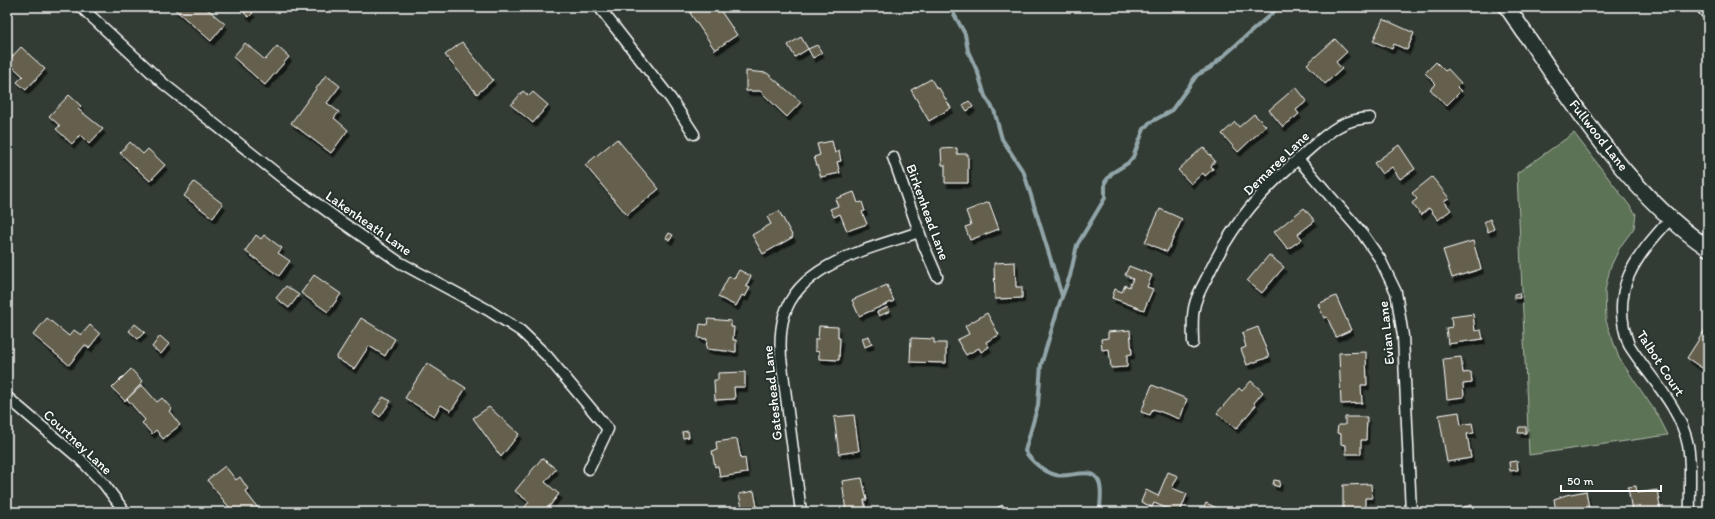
<svg xmlns="http://www.w3.org/2000/svg" width="1715" height="519" font-family="Itim,sans-serif">
<defs>
<filter id="shadow"><feDropShadow dx="2.5" dy="4.5" stdDeviation="0" flood-color="#0009"/></filter>
</defs>
<rect width="100%" height="100%" fill="#333c34"/>
<filter id="ink" filterUnits="userSpaceOnUse"><feTurbulence type="fractalNoise" baseFrequency=".025" numOctaves="2"/><feDisplacementMap in="SourceGraphic" scale="8" xChannelSelector="R" yChannelSelector="G"/><feConvolveMatrix kernelMatrix="1 2 1 2 8 2 1 2 1" color-interpolation-filters="sRGB"/></filter>
<g filter="url(#ink)">
<!-- green -->
<path fill="#5d7357" stroke="#aeb9ab" d="M1574,133L1636,214L1634,228L1620,247L1610,268L1605,291L1606,321L1619,358L1659,417L1668,435L1529,455L1517,173Z"/>
<g fill="none" stroke-linecap="round" stroke-linejoin="round">
<!-- stream -->
<path stroke="#92a6aa" stroke-width="4" d="M950,7L965,34L968,51L978,73L985,96L994,110L1002,139L1024,173L1062,296
M1100,510C1100,503 1102,493 1100,485C1095,463 1070,479 1056,475C1044,472 1031,461 1025,451L1038,405L1041,365L1060,302L1070,276L1077,245L1105,198V182L1112,173L1128,163L1133,157L1144,129L1149,123L1171,111L1197,75L1210,68L1279,7"/>
</g>
<!-- building -->
<path fill="#65604e" stroke="#fff" filter="url(#shadow)" d="M172,7H205L225,24L211,41Z
M699,7H718L737,35L715,50L690,13Z
M248,8L253,13L249,17L244,13Z
M1383,19L1414,33L1407,50L1394,44L1392,49L1373,41Z
M801,37L808,49L795,57L788,45Z
M1335,39L1347,52L1336,62L1342,69L1325,84L1307,64Z
M462,42L493,80L477,94L445,55Z
M245,43L265,60L277,46L289,57L265,85L233,57Z
M817,45L822,53L813,58L808,49Z
M21,47L45,69L26,90L17,82L23,76L7,62Z
M1436,62L1445,71L1448,69L1461,83L1457,87L1461,91L1446,106L1430,89L1436,84L1425,73Z
M746,71L767,73L801,102L787,117L760,91H746Z
M326,75L340,86L327,103L339,112L334,118L348,130L331,153L291,123Z
M931,79L937,89L939,88L951,108L929,121L911,90Z
M1296,87L1307,101L1296,110L1299,114L1283,127L1269,110Z
M523,91L529,96L533,92L548,105L533,123L511,105Z
M69,95L81,106L78,109L103,129L89,144L80,135L72,144L56,129L60,126L49,116Z
M969,101L973,107L967,111L963,105Z
M1254,114L1266,126L1238,152L1222,134L1235,122L1239,127Z
M617,139L659,189L627,215L585,165Z
M832,141L835,153L839,151L841,161L837,162L840,173L821,177L814,157L820,155L817,144Z
M130,142L143,154L148,149L165,165L150,181L120,153Z
M1399,145L1415,169L1400,179L1392,167L1382,174L1374,163Z
M1203,147L1215,161L1211,166L1213,169L1205,176L1203,173L1191,184L1178,170Z
M957,148V154H968V183H945V165H942L941,149Z
M1432,177L1449,198L1444,201L1451,210L1438,220L1429,208L1421,215L1412,203L1417,199L1412,193Z
M194,182L223,204L213,218L184,196Z
M854,192L858,203L862,202L865,211L862,212L867,224L847,231L840,214L834,217L830,209L838,206L835,199Z
M989,202L999,229L970,240L965,227L971,225L966,211Z
M1304,208L1315,221L1298,234L1302,239L1288,249L1274,232Z
M1160,209L1182,219L1167,252L1145,242Z
M779,211L793,237L763,254L752,235L771,224L767,217Z
M1490,219L1494,229L1488,232L1484,222Z
M669,233L673,235L670,240L666,238Z
M256,235L261,239L264,235L282,248L278,253L290,261L279,276L245,251Z
M1473,241L1481,269L1452,278L1443,250Z
M1269,255L1284,267L1262,293L1247,281Z
M1015,262L1016,287H1022V298L995,299L994,263Z
M1129,266L1152,275L1147,287L1153,289L1144,310L1112,298L1115,289L1122,292L1125,285L1129,287L1133,279L1125,275Z
M739,270L751,276L746,286L750,288L745,297L742,295L736,306L718,297L729,276L734,279Z
M314,275L341,294L328,312L301,293Z
M887,285L894,301L859,316L852,300Z
M286,286L299,295L289,308L276,298Z
M1519,293L1520,298H1514V294Z
M1336,296L1351,330L1336,337L1327,317L1324,318L1318,304Z
M888,307L890,311L879,316L877,312Z
M987,313L999,335L986,342L989,347L981,352L979,348L966,355L957,340L969,334L965,326Z
M1473,314L1475,331L1481,330L1483,339L1448,344L1446,328L1452,327L1451,317Z
M47,318L69,336L74,330L81,335L90,325L100,334L89,348L85,345L69,365L33,335Z
M361,318L395,339L385,356L369,346L354,369L336,358Z
M708,319L731,321V327H734L733,340H736V352L706,349L707,339L698,338L700,324L707,325Z
M135,324L145,332L138,339L129,331Z
M1708,325V365L1705,370L1687,358Z
M819,326L838,327V338H840L839,360L819,359V352L815,351V339H818Z
M1258,327L1269,357L1247,365L1241,349L1246,347L1242,333Z
M1130,330L1132,354L1127,355V367L1111,368L1109,349L1102,350L1101,339L1108,338V332Z
M160,336L169,344L161,354L152,347Z
M869,336L872,344L865,347L862,338Z
M911,338L934,339V343H946V363L910,362Z
M1366,352L1367,385H1361L1362,403L1341,404L1339,353Z
M1461,357L1463,373L1471,372L1472,383L1463,384L1464,397L1447,399L1443,359Z
M427,363L466,388L451,411L441,405L434,416L405,398Z
M131,369L143,382L125,401L112,388Z
M745,372V387H734L735,399L715,400L714,380H718V373Z
M1251,381L1263,392L1254,403L1256,405L1236,429L1217,413L1239,388L1242,391Z
M142,385L157,402L162,398L172,409L169,411L180,425L163,439L156,430L152,434L142,423L145,420L127,399Z
M1152,385L1187,399L1180,419L1153,409L1150,415L1141,412Z
M383,397L391,401L380,417L373,412Z
M489,407L519,434L501,457L473,418Z
M1459,412L1461,425L1472,423L1474,433L1467,434L1471,458L1447,462L1439,415Z
M854,415L859,451L839,454L834,417Z
M1345,417H1367L1366,440H1361V454H1346V445L1341,444V434L1337,433L1338,425H1345Z
M1519,427H1526V433H1518Z
M688,431L689,437L683,438L682,432Z
M737,439L741,459L745,458L747,473L720,477L718,466L715,467L712,451L717,450L716,442Z
M542,458L556,469L545,482L559,494L545,512H529L524,508L529,502L515,491Z
M1517,461L1518,470L1510,471L1509,462Z
M225,466L236,480L240,477L248,489L245,491L261,512H233L207,480Z
M1168,472L1178,476L1172,488L1187,494L1180,512H1164L1166,508L1154,503L1152,507L1141,502L1146,490L1158,496Z
M862,478L867,500H864L866,512H846L842,481Z
M1274,480L1280,481L1279,487L1273,485Z
M1371,484L1372,498H1365V511H1343V485Z
M1636,486L1637,493L1657,490L1661,512H1632L1628,487Z
M754,491L758,512H743L739,494Z
M1586,491L1589,508L1567,512H1556L1554,499L1566,495Z
M1206,503L1226,512H1202Z
M1003,505L1006,512H986Z
M1472,505L1473,512H1457L1463,511V507Z"/>
<g fill="none" stroke-linecap="round" stroke-linejoin="round">
<defs>
<path id="street" d="M81,7L164,84L285,180L339,220L399,262L488,310L521,331L547,356L608,429L589,469
M599,7L671,99L694,134
M1701,7L1708,15
M893,157L924,246L937,276
M1298,159L1362,233L1380,259L1396,292L1403,336L1411,512
M1671,218C1636,257 1608,289 1629,345C1649,377 1680,406 1688,445C1692,466 1689,490 1690,512
M1193,343C1193,329 1191,312 1197,298C1200,289 1206,280 1210,271C1234,221 1263,189 1305,153C1326,135 1340,119 1370,118
M7,397L80,459L104,484L125,512
M801,512L781,358C780,344 780,330 784,316C799,263 873,248 919,232"/>
<path id="secondary" d="M1507,7C1564,89 1624,191 1708,248"/>
</defs>
<!-- street casing -->
<use href="#street" stroke="#fff" stroke-width="13"/>
<!-- secondary casing -->
<use href="#secondary" stroke="#fff" stroke-width="18"/>
<!-- street -->
<use href="#street" stroke="#26332d" stroke-width="10"/>
<!-- secondary -->
<use href="#secondary" stroke="#26332d" stroke-width="15"/>
</g>
</g>
<g text-anchor="middle" stroke-width="4" stroke-linejoin="round" paint-order="stroke">
<!-- street labels -->
<g font-size="14" fill="#fff" stroke="#26332d">
<text transform="translate(1599 135) rotate(52)" y="5">Fullwood Lane</text>
<text transform="translate(1276 163) rotate(-44)" y="5">Demaree Lane</text>
<text transform="translate(928 212) rotate(70)" y="5">Birkenhead Lane</text>
<text transform="translate(369 223) rotate(35)" y="5">Lakenheath Lane</text>
<text transform="translate(1386 333) rotate(-96)" y="5">Evian Lane</text>
<text transform="translate(1661 363) rotate(57)" y="5">Talbot Court</text>
<text transform="translate(772 393) rotate(-96)" y="5">Gateshead Lane</text>
<text transform="translate(78 442) rotate(43)" y="5">Courtney Lane</text>
</g>
</g>
<!-- margin -->
<rect width="1715" height="519" fill="none" stroke="#26332d" stroke-width="24"/>
<rect x="12" y="12" width="1691" height="495" fill="none" stroke="#fff" stroke-width="1.5" filter="url(#ink)"/>
<!-- scale -->
<path d="M1561 485v6h100v-6" fill="none" stroke="#ffffff" stroke-width="2"/>
<text x="1567" y="485" font-size="12" fill="#ffffff" stroke="#26332d" stroke-width="3" paint-order="stroke">50 m</text>
</svg>
